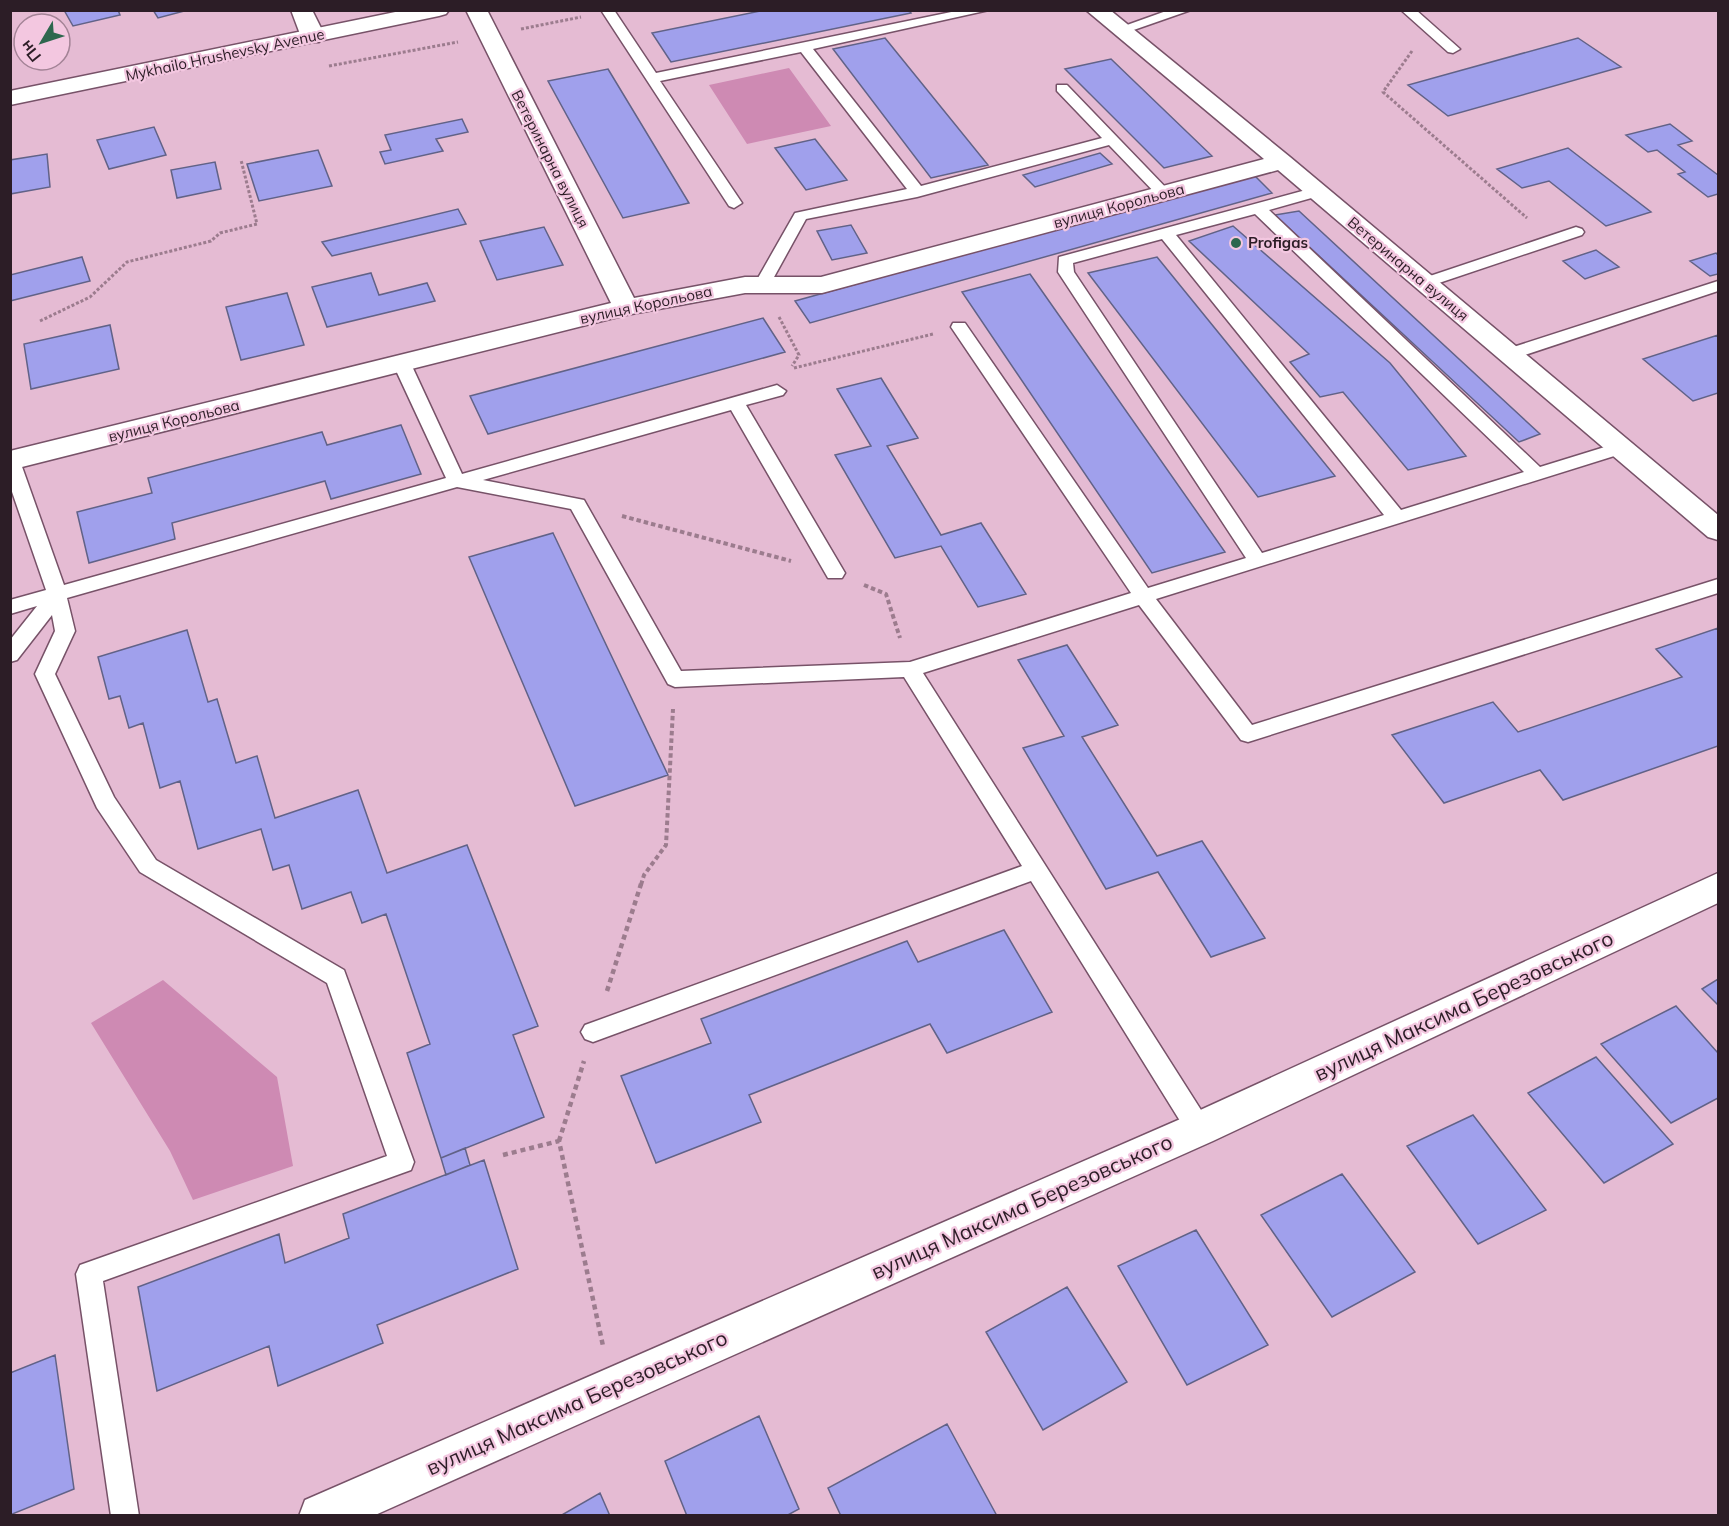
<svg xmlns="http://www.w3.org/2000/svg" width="1729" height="1526" font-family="Mulish,sans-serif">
<rect width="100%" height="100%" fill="#e5bbd3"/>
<!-- green -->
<path fill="#ce8ab3" d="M789,68L831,126L747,144L709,85Z
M163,980L277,1077L293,1166L193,1200L170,1151L91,1023Z"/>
<!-- building -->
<path fill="#a0a0ec" stroke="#616287" stroke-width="1.5" d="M64,10H118L120,15L73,26Z
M153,10H188L158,18Z
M765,10H909L911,13L671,62L652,33Z
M885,38L988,165L931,178L833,49Z
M1578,38L1621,67L1448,116L1408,85Z
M1111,59L1212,156L1164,168L1065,69Z
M608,69L689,203L623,218L548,81Z
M462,119L468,132L436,139L443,151L385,164L380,152L391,150L385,135Z
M1670,124L1692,141L1678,145L1718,175V194L1708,197L1678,174L1685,172L1657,150L1648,152L1626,135Z
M154,127L166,155L109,169L97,140Z
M815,139L847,180L806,190L775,148Z
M1568,148L1651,212L1606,226L1549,181L1522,188L1497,169Z
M318,150L332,186L259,201L247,164Z
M1100,153L1112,164L1035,187L1023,175Z
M47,154L50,187L10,194V160Z
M215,162L221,189L177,198L171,170Z
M1253,174L1272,193L810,323L795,301Z
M458,209L466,224L332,256L322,242Z
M1299,211L1540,434L1519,442L1275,215Z
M851,225L867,253L832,260L817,231Z
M1233,226L1390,363L1466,456L1408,470L1343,392L1320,397L1290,362L1309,354L1189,241Z
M544,227L563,265L497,280L480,241Z
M1596,250L1619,267L1585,279L1563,261Z
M1716,253L1718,255V274L1710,276L1690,261Z
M82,257L90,281L10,301V275Z
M1157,257L1335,476L1258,497L1088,273Z
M371,273L379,295L427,283L435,301L327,327L312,287Z
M1030,274L1225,552L1152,573L962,292Z
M287,293L304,345L241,360L226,307Z
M763,318L785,352L488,434L470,396Z
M110,325L119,369L31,389L24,344Z
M1718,335V393L1693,401L1643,359Z
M881,378L918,438L887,446L941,535L981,523L1026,594L978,607L941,546L895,558L835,455L871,446L837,389Z
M401,425L421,474L331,499L325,481L172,523L175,539L89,563L77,512L152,493L148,478L322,432L327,445Z
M553,533L668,775L575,806L469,557Z
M1718,628V746L1563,800L1540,770L1444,803L1392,735L1493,702L1518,732L1682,677L1656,649Z
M187,630L208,702L217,699L236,763L257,756L275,818L358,790L387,873L467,845L538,1026L513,1035L544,1117L441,1158L407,1053L430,1044L386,914L362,923L351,892L302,909L289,865L273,870L261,829L198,849L180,781L160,788L143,723L129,728L120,696L109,699L98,657Z
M1067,645L1118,725L1082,737L1157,856L1202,841L1265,938L1211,957L1158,872L1106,889L1023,748L1064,736L1018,660Z
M1004,930L1052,1012L947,1053L930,1024L749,1095L761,1122L656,1163L621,1076L711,1043L701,1019L907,941L918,962Z
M1718,979V1005L1702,989Z
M1676,1006L1718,1053V1098L1671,1123L1601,1044Z
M1596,1057L1673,1144L1604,1183L1528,1093Z
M1473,1115L1546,1210L1478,1244L1407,1146Z
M465,1148L470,1165L446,1175L441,1158Z
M484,1160L518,1269L377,1325L383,1343L278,1386L269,1346L157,1391L138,1287L279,1234L285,1263L349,1238L343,1214Z
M1342,1174L1415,1272L1332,1317L1261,1215Z
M1196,1230L1268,1345L1187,1385L1118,1266Z
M1067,1287L1127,1382L1043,1430L986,1332Z
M55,1355L74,1489L10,1515V1373Z
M759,1416L799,1509L786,1516H687L665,1461Z
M947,1424L997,1516H841L828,1488Z
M600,1493L610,1516H560Z"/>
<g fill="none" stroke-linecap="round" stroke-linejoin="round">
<defs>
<path id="service" d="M601,10H614L656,73L961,10H989L813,49L921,186L1102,138L1057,91V85H1067L1172,194L1169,197H1159L1109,145L917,197L806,219L768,288H756L754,285L795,213L907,189L801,52L660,81L742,203L734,208L729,206Z
M1169,10H1191L1125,33L1120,34L1113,30Z
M1401,10H1416L1460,49L1453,53L1448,52Z
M1317,187L1325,192L1322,195L1269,210L1540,467L1621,442L1630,448L1627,452L1156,599L1252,725L1718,579V593L1248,742L1241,740L1139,605L923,673L1208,1121L1211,1129L1208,1137L1199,1140L1190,1137L1031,881L593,1042L585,1039L581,1032L585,1025L1022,866L904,677L675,687L668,684L571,509L457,487L67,598L75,631L55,674L114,797L156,860L344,970L414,1162L411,1170L103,1281L139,1516H111L76,1274L80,1265L387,1156L327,983L140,872L97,808L35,674L55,631L52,615L17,660L10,662V640L37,606L10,614V600L46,590L10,486V455L17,457L20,461L64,585L446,478L393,364L396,360L402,359L411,364L462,474L777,385L786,391L783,395L746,405L845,573L842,578H828L731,410L483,480L584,500L681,671L910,662L1131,593L951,327L953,323H965L1148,588L1246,558L1058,272L1059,257ZM1255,214L1524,472L1401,510L1176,235ZM1162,239L1384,515L1262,553L1074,272L1073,263Z
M1576,227L1582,229L1584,232L1582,235L1430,286L1424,288L1416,283L1418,280Z
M1718,281V291L1516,358H1504L1502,354L1504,350Z"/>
<path id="minor" d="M291,10H312L323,32L319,42H303Z
M466,10H487L634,298L745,277H821L1264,159L1086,10H1110L1290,157L1718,515V540L1708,537L1278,170L822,293H745L626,315L10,470V451L611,303Z
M1718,873V903L1213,1141L373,1516H299L305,1500L1185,1117Z"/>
<path id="tertiary" d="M405,10H449L446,14L439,16L10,105V91Z"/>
</defs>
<!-- service casing -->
<use href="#service" stroke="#775268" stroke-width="3"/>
<!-- minor casing -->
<use href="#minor" stroke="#775268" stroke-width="3"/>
<!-- tertiary casing -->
<use href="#tertiary" stroke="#775268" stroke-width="3"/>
<!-- path-far2 -->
<path stroke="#9c7c8e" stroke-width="3" stroke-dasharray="3 2" stroke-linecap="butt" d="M521,29L581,17
M1412,51L1383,92L1527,218
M329,66L458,42
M779,317L799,355L792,366
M40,321L90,297L127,262L211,241L220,233L257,224L241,160
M794,368L933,334"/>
<!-- path-far1 -->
<path stroke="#9c7c8e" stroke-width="4" stroke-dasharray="4.5 3" stroke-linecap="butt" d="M622,516L791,561
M864,585L886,594L900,638
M641,885L644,875L666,845L673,709"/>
<!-- path -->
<path stroke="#9c7c8e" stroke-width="4.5" stroke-dasharray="5 4" stroke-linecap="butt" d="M607,991L641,884
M559,1141L584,1061
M503,1155L559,1141L603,1346"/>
<!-- service -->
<use href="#service" fill="#fff" fill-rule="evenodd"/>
<!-- minor -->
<use href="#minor" fill="#fff" fill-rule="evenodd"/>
<!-- tertiary -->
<use href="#tertiary" fill="#fff" fill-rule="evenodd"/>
</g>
<!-- markers -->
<circle fill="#2e674e" stroke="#f3c7e0" stroke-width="2" cx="1236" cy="243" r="6"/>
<g text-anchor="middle" stroke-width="4.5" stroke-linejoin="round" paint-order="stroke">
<!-- far-street labels -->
<g font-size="15" fill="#2c1d26" stroke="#f3c7e0">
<text transform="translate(225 55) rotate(-12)" y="5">Mykhailo Hrushevsky Avenue</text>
<text transform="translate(550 159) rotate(63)" y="5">Ветеринарна вулиця</text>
<text transform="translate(1119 206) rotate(-15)" y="5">вулиця Корольова</text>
<text transform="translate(1408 269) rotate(40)" y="5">Ветеринарна вулиця</text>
<text transform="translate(646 305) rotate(-12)" y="5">вулиця Корольова</text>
<text transform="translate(174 421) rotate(-14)" y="5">вулиця Корольова</text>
</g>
<!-- far-poi labels -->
<g font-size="15" font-weight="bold" fill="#2c1d26" stroke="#f3c7e0" text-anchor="start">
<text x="1248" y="248">Profigas</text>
</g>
<!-- near-street labels -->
<g font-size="21" fill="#2c1d26" stroke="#f3c7e0">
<text transform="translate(1464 1006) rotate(-25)" y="7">вулиця Максима Березовського</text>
<text transform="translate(1022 1207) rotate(-24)" y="7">вулиця Максима Березовського</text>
<text transform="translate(577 1403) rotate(-24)" y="7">вулиця Максима Березовського</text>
</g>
</g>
<!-- border -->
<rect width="1729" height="1526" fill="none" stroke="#2c1d26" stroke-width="24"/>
<!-- north arrow -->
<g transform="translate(42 42) rotate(231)"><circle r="28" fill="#f3c7e0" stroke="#a38396" stroke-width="1.5"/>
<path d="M0-4.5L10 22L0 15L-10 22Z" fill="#2e674e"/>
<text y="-9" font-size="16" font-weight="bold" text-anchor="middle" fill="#2c1d26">Пн</text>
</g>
</svg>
